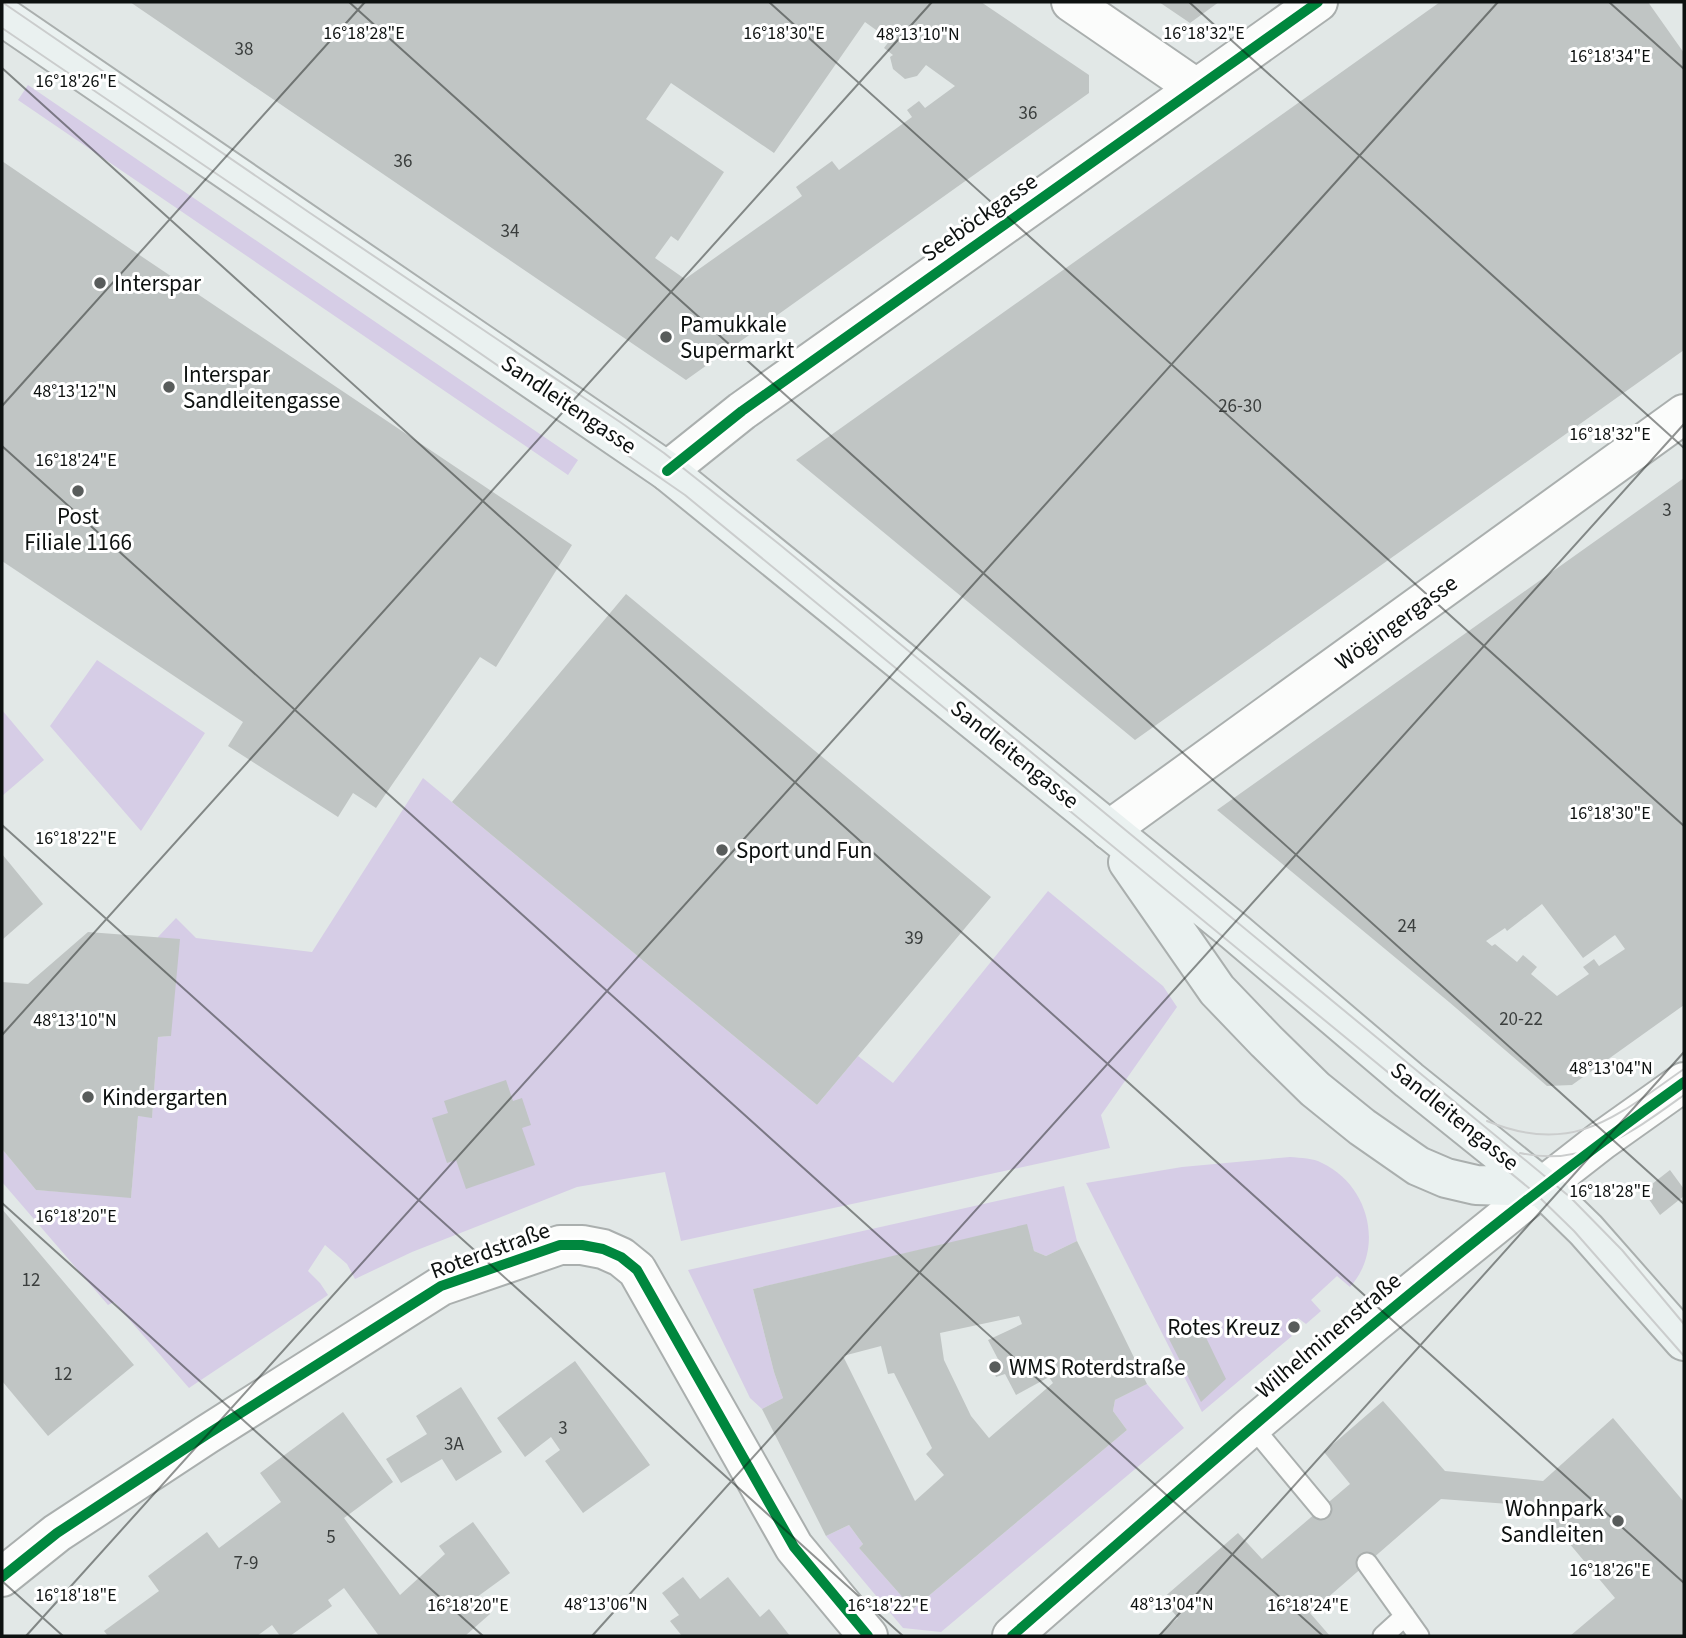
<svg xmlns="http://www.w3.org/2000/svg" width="1686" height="1638" font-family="'Source Sans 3',sans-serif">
<rect width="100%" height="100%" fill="#e2e8e7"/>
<!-- green -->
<path fill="#d6cde6" d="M28,85L578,460L568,475L18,100Z
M97,660L205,733L141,831L50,726Z
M2,710L44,760L2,796Z
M423,778L817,1105L858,1056L893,1083L1048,891L1163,986L1177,1007L1101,1115L1110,1148L681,1241L665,1172L577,1187L412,1252L355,1279L347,1264L325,1245L308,1271L320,1283L328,1295L189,1388L114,1302L108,1305L2,1182V1149L36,1190L131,1197L138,1116L152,1117L158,1037L171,1036L158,937L176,918L196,938L312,952Z
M1290,1157C1301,1158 1313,1158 1322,1163C1369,1185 1385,1248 1350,1287L1337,1276L1311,1300L1321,1311L1306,1324L1298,1318L1286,1330L1292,1336L1202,1412L1086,1183L1182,1167Z
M1064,1186L1077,1241L1046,1256L1034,1251L1026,1225L753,1289L774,1372L783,1398L762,1409L750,1398L688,1270Z
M1147,1384L1184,1428L941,1632L903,1628L826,1536L849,1525L863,1544L859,1548L913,1609L1127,1430L1113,1411L1115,1400Z"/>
<!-- building -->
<path fill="#c0c5c4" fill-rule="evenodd" d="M130,2H981L1089,75V93L686,380ZM865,22L890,40L884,48L893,55L890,57L893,69L905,79L917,76L926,65L955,86L925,108L919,101L907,110L912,117L839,170L832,161L796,187L802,196L685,279L655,258L671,236L678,241L724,172L646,119L671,83L774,153Z
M1159,2H1219L1190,23Z
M1440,2H1648L1684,53V350L1135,740L796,460Z
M2,161L132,250L572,545L496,667L480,657L376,808L353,793L338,817L228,746L243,722L2,561Z
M1684,478V1005L1572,1085L1547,1086L1449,1002L1217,810ZM1542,904L1583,958L1615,935L1625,949L1599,966L1594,959L1583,967L1589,974L1557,996L1531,974L1537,967L1523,955L1517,962L1495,944L1492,946L1486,941L1505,928L1507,931Z
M626,594L991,897L817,1105L452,802Z
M2,854L43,904L2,940Z
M88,932L180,939L171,1036L158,1037L152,1118L138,1116L131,1198L36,1190L2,1149V982L28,984Z
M506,1080L513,1101L522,1098L531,1125L522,1128L535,1165L466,1189L456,1160L447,1163L432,1118L448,1113L444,1101Z
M1670,1170L1684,1189V1196L1660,1215L1643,1191Z
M2,1209L134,1365L48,1436L2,1381Z
M1027,1224L1034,1251L1046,1256L1077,1241L1147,1384L1115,1400L1113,1411L1127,1430L913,1609L859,1548L863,1544L849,1525L826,1536L762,1409L783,1398L774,1372L753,1289ZM1019,1316L1022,1324L988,1340L999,1361L991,1365L996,1377L1005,1374L1016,1395L1049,1377L1053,1383L989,1438L971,1416L944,1360L940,1333ZM881,1346L888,1374L894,1373L932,1448L926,1454L944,1475L915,1501L843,1356Z
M1199,1323L1226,1379L1201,1402L1169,1339Z
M575,1361L650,1465L583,1513L545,1461L560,1450L551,1437L525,1457L497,1418Z
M461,1387L502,1452L456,1481L442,1459L401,1483L386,1459L427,1434L416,1416Z
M1383,1401L1445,1471L1543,1481L1613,1418L1684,1502V1636H1570L1615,1598L1538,1506L1441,1499L1310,1613L1330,1636H1157L1178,1618L1162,1599L1238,1533L1262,1559L1350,1484L1324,1452Z
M343,1412L393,1482L344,1518L400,1595L445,1554L439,1546L473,1522L510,1573L477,1597L490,1614L465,1636H379L344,1588L328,1600L332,1606L290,1636H280L272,1625L257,1636H108L104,1631L159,1591L148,1576L207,1532L219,1548L281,1502L260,1473Z
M683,1577L700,1599L728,1577L760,1617L769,1609L790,1636H682L670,1621L679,1615L662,1593Z"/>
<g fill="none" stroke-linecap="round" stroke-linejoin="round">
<defs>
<path id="service" d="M1252,1426L1321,1509
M1367,1563L1419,1636
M1383,1636L1405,1616"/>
<path id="minor" d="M1071,2L1196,88
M667,471L742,411L1318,2
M1109,830L1684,414
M2,1577L57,1533L206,1435L441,1286L560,1245H582L603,1249L621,1257L637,1270L794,1547L868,1636
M1012,1636L1252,1426L1373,1324L1542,1187"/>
<path id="tertiary" d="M1542,1187L1601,1141L1684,1082"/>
<path id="secondary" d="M2,16L667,471L1235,932L1409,1080L1542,1187L1586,1230L1684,1341
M1128,862L1217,990L1266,1041L1315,1089L1362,1127L1418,1166L1446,1178L1476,1185L1542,1187"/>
</defs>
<!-- service casing -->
<use href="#service" stroke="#aaafae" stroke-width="23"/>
<!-- minor casing -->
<use href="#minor" stroke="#aaafae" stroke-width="42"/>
<!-- tertiary casing -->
<use href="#tertiary" stroke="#aaafae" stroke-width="42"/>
<!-- secondary casing -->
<use href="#secondary" stroke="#aaafae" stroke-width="42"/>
<!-- service -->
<use href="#service" stroke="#fbfcfb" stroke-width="19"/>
<!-- minor -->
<use href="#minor" stroke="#fbfcfb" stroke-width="38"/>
<!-- tertiary -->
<use href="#tertiary" stroke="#fbfcfb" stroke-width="38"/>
<!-- secondary -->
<use href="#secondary" stroke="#eaf1f0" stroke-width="38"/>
<!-- tram -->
<path stroke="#cbcdcd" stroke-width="2" d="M2,2L310,213L620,422L664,453L779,544L1570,1197L1622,1250L1684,1324
M2,28L442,327L685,495L1535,1193L1574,1231L1684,1356
M1487,1121C1574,1157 1616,1116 1684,1069
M1520,1153C1586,1168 1634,1131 1684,1095"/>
<defs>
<path id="cycleway" d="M667,471L742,411L1318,2
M2,1577L57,1533L206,1435L441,1286L560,1245H582L603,1249L621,1257L637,1270L794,1547L868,1636
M1012,1636C1231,1445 1448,1251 1684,1082"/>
</defs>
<!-- cycleway casing -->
<use href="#cycleway" stroke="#fff" stroke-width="15"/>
<!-- cycleway -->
<use href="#cycleway" stroke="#00873e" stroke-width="10"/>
</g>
<!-- ticks -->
<path fill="none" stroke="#0d1110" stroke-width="2" stroke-opacity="0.45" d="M349,2L1684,1204M769,2L1684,826M1189,2L1684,448M1609,2L1684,69M2,68L1684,1583M2,406L365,2M2,446L1323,1636M2,825L903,1636M2,1035L932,2M2,1203L483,1636M2,1581L63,1636M26,1636L1498,2M592,1636L1684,424M1159,1636L1684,1052"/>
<!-- markers -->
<g fill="#585c5b" stroke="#fff" stroke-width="2.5">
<circle cx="100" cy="283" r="7"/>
<circle cx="666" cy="337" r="7"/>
<circle cx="169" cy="387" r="7"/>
<circle cx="78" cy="491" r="7"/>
<circle cx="722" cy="850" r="7"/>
<circle cx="88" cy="1097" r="7"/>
<circle cx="1294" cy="1327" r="7"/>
<circle cx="995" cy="1367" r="7"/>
<circle cx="1618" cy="1521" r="7"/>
</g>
<g text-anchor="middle" stroke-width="6" stroke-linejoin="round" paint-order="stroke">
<!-- number labels -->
<g font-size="19" fill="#3a3e3d">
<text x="244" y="55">38</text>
<text x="1028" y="119">36</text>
<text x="403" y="167">36</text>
<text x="510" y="237">34</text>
<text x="1240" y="412">26-30</text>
<text x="1667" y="516">3</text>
<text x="1407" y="932">24</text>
<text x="914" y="944">39</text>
<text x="1521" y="1025">20-22</text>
<text x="31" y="1286">12</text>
<text x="63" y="1380">12</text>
<text x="563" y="1434">3</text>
<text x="454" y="1450">3A</text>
<text x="331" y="1543">5</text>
<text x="246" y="1569">7-9</text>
</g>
<!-- street labels -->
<g font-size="23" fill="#0d1110" stroke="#fff">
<text transform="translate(979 217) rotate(-35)" y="8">Seeböckgasse</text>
<text transform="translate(569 404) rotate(34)" y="8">Sandleitengasse</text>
<text transform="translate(1396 622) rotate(-36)" y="8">Wögingergasse</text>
<text transform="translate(1015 754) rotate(39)" y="8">Sandleitengasse</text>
<text transform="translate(1455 1116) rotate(39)" y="8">Sandleitengasse</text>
<text transform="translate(490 1250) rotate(-20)" y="8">Roterdstraße</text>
<text transform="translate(1328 1335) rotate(-40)" y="8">Wilhelminenstraße</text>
</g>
<!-- poi labels -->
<g font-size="23" fill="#0d1110" stroke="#fff" text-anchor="start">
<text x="114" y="291">Interspar</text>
<text x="680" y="332">Pamukkale<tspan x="680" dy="26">Supermarkt</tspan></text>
<text x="183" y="382">Interspar<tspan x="183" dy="26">Sandleitengasse</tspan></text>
<text x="78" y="524" text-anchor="middle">Post<tspan x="78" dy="26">Filiale 1166</tspan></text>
<text x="736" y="858">Sport und Fun</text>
<text x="102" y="1105">Kindergarten</text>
<text x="1280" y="1335" text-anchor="end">Rotes Kreuz</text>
<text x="1009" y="1375">WMS Roterdstraße</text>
<text x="1604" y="1516" text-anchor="end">Wohnpark<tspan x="1604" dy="26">Sandleiten</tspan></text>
</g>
</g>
<g font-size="18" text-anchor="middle" fill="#0d1110" stroke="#fff" stroke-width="6" stroke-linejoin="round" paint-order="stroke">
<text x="364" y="39">16°18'28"E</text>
<text x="784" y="39">16°18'30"E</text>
<text x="1204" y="39">16°18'32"E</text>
<text x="918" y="40">48°13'10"N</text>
<text x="1610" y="62">16°18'34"E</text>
<text x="76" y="87">16°18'26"E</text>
<text x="75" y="397">48°13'12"N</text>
<text x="1610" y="440">16°18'32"E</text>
<text x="76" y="466">16°18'24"E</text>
<text x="1610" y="819">16°18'30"E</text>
<text x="76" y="844">16°18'22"E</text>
<text x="75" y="1026">48°13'10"N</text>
<text x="1611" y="1074">48°13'04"N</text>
<text x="1610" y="1197">16°18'28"E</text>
<text x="76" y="1222">16°18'20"E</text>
<text x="1610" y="1576">16°18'26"E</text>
<text x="76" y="1601">16°18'18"E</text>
<text x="606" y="1610">48°13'06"N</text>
<text x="1172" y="1610">48°13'04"N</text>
<text x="468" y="1611">16°18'20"E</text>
<text x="888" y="1611">16°18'22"E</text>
<text x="1308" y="1611">16°18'24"E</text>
</g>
<!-- border -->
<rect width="1686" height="1638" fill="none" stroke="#0d1110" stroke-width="7"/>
</svg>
